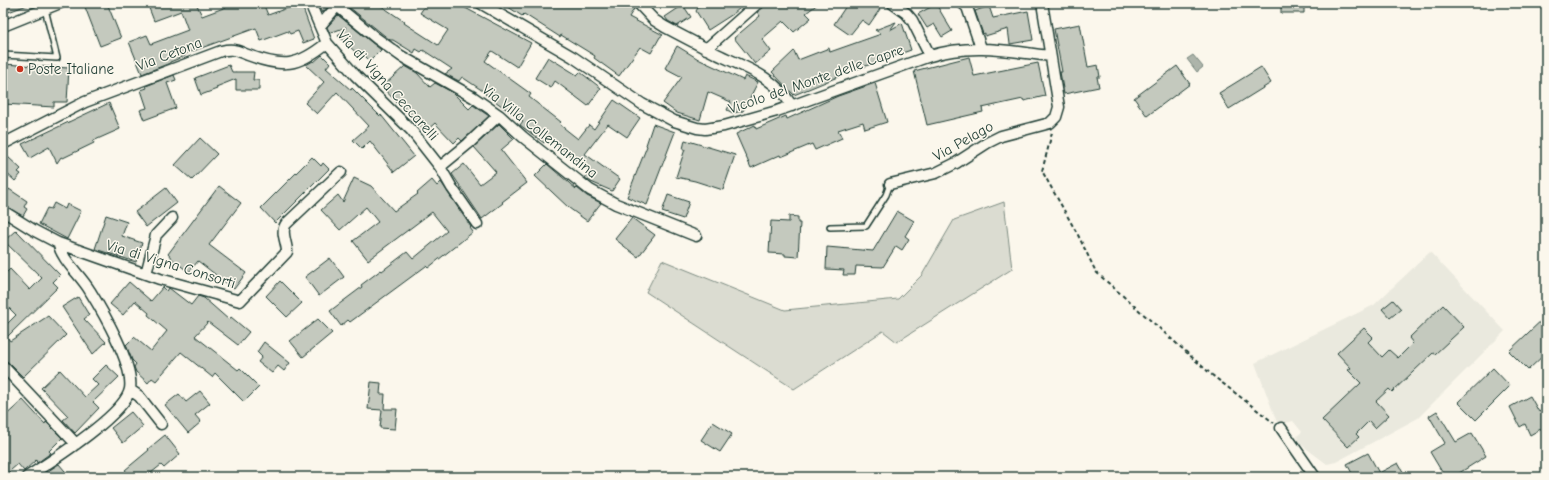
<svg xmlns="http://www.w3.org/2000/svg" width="1549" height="480" font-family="'Comic Neue',sans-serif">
<rect width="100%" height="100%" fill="#fbf7ec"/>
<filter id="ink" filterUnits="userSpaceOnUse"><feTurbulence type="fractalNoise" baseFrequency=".025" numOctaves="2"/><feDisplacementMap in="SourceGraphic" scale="8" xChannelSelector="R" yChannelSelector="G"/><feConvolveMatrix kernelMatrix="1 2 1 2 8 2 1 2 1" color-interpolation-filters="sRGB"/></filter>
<g filter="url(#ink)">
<!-- built -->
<path fill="#eae9de" d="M1430,252L1505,331L1418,418L1336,462L1327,464L1299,443L1297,436L1302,432L1293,421L1278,425L1255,363L1374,305Z"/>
<!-- green -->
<path fill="#dbdcd1" stroke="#7d8c82" d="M1004,202L1012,269L897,342L883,331L794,389L646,292L662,260L785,310L898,299L922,275L954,220Z"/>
<!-- water -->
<path fill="#adb4aa" stroke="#74847b" d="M1193,55L1203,67L1197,72L1187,59Z"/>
<!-- building -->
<path fill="#c4c9be" stroke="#1f3d34" d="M3,3H30V4L3,14Z
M95,3H107L121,38L100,46L85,7Z
M147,3H199L197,5L202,16L237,3H263L268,15L301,3L314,39L303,43L298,31L290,34L288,31L261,41L256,28L185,54V56L170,62V63L142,74L129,42L147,35L151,44L188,30L181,11L154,21Z
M317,3H331L322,13Z
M344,3H377L405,22L404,23L438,45L448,30L420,13L427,3H456L531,43L517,67L492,51L485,61L531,94L529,97L561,122L559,124L578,139L589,125L594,129L614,100L640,118L627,137L608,124L585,154L620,179L612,191L591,182L585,178L590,171L548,138L544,143L520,125L523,121L485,94L486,93L462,77L459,81L445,74L452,69L423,50L421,52L416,49L414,53L393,40H390Z
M502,3H628L634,9L629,17L663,35L660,37L651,53L640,47L619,76L594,58L595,56L561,35L560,37L524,14L522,16Z
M701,3H746L733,14L708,30L696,11Z
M764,3H819L806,13L811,18L794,32L783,21L762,39L771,51L755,64L734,38L760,16L757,12L763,8Z
M848,3H871L880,9L869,25L862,20L850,35L834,24Z
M1281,3H1304V13H1281Z
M936,4L952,31L942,37L934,24L927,28L918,14Z
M683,5L691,17L677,26L668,21L665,17Z
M989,6L993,18L1028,11L1033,40L1010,44L1008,29L985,36V33L983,34L975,11Z
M338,15L381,50L370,61L365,56L362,58L338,36L346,27L330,33L329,32L327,27Z
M896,22L890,30L902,23L911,50L840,75V76L794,95L772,72L794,51L798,60L829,48L830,52L881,34L875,30Z
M1080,24L1088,67L1098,65L1100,77H1097L1099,87L1064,94L1060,72H1062L1054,29Z
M677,46L700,60L743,80L745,76L758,82L743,111L733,113L727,110L731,102L708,92L700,120L677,113L663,103L682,77L665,68Z
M322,55L330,63L326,68L351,90L352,88L380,116L381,115L414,156L394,172L370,141L362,149L353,140L369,126L337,92L317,114L305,103L324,82L306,65L313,61L314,62Z
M548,57L577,75L580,72L601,88L588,106L555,81L551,88L535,78Z
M969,57L974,76L1038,63L1045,96L1024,101L1023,99L982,108L983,112L927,125L914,71Z
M3,64L69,68L67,102H54V107L3,104Z
M229,65L232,72H254L253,80H259V90H236V79L216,87L217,89L201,95L195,78Z
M405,66L417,73L430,87L435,83L452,92L469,109L473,105L489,116L462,141L459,138L454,143L435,123L425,132L400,104L399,105L382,87Z
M1177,66L1190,84L1147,116L1134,98Z
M1261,67L1271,83L1229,109L1219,93Z
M174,75L176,80L167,83L176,108L144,120L140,110L147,108L141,90L147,88L146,86Z
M875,83L887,122L865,129L863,122L838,130L842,138L815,150L812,144L781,157L780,155L751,168L736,134L755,125L756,129L786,116L787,119L838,96Z
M109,103L120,129L93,141L94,143L63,158L61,157L57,163L49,147L30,158L22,144Z
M499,124L514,139L501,150L527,183L502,202L503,203L482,219L452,174L464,164L480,184L496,172L474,147Z
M653,124L675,132L647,205L627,197L647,146L646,145Z
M200,138L217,154L192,180L175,165Z
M685,140L735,155L723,190L695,181L676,177L685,149H683Z
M8,157L21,169L18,172L21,174L15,181L3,170V162Z
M312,157L321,166L323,163L329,169L275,223L261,208Z
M547,164L576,189L577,188L587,196L601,203L587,221L569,208L535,176Z
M354,178L371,186L394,211L418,194L417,193L432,180L437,186L441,182L471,227L470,228L473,232L428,268L426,266L350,322L348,320L341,326L330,311L362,287L361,285L381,270L382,271L407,252L413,259L447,231L432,212L368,260L353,241L378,222L366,207L340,230L321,210L338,195L343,202Z
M219,186L241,203L209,245L246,273L234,289L198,261L189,272L174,261L168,254Z
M166,188L177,203L146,227L135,212Z
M9,189L27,201L24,207L27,209L23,216L3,205V198Z
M668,195L689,202L683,219L662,212Z
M54,203L65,209L67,204L81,211L67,239L39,224L47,208L51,209Z
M897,211L914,221L905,236L909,239L902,250L896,246L883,267L856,266L855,275H843L844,270L826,269L827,247L873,251Z
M106,215L127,222L122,236L142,243L136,262L95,249Z
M789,216L798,217V223H800L798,257L785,256V254L769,253L771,221L789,222Z
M632,218L655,235L638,257L615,239Z
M16,230L60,275L53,282L58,287L7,337L10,341L48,316L66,335L23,377L8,362L3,360V328L16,315L3,302V276L10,269L30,290L42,278L4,241Z
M330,258L344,277L319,296L305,277Z
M280,281L302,303L287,317L266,296Z
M129,282L151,301L163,287L167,291L169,288L191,305L198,296L204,298L229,320L231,317L249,332L238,345L208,322L195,336L238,370L240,368L259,387L244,402L215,373L212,377L181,352L156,381L152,378L148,383L136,372L134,367L136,364L132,360L126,345L134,337L151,351L167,331L148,315L149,313L135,301L123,315L110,304Z
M78,297L89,315L84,319L106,342L93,354L62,307Z
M1393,300L1401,309L1390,318L1382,309Z
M1443,305L1464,327L1435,354L1433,353L1392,392L1389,389L1376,401L1389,415L1375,428L1369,421L1356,434L1359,437L1348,447L1322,420L1361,383L1348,370L1351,368L1337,353L1364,328L1373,337L1368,342L1382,357L1389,350L1398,358L1413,343L1409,338Z
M1546,316V353L1528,370L1509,351Z
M318,319L332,333L303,357L290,341Z
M264,342L290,363L284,371L278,366L272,373L258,362L262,357L257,352Z
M106,365L119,377L93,402L99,408L75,433L63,420L68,416L41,388L60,370L85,397L98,385L92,379Z
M1493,368L1510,386L1476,420L1458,402Z
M371,382L381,383L380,394H385L384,409H397L395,429L380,428L382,410L368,409Z
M200,391L210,403L195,415L201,422L188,433L165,405L179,394L186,402Z
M1530,396L1539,412L1546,408V426L1530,435L1525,424L1520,427L1510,407Z
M23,400L45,424L46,422L62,438L49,451L51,453L48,455L37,463L36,460L24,471L18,464L3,477V418Z
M1437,411L1456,442L1472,433L1486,456L1453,477H1445L1430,452L1445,443L1429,416Z
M131,412L143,426L123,443L111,428Z
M713,422L732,434L720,452L701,440Z
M165,435L180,454L164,468L161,465L146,477H131L125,470L149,450L148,449Z
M1368,453L1379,473L1398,463L1406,477H1354L1347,464Z
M59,464L70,477H49L45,473Z"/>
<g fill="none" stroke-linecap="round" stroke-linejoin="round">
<defs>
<path id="service" d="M3,55L57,58L45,9
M830,227L866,226L886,195L890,184"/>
<path id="minor" d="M310,3L327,43L355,75L411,130L440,167L452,188L477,224
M480,3L573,57L642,104L674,121L697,128L705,129L724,126L777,111L930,56C971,43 1009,51 1050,56
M638,3L654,20L665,27C682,36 699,45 717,54C746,68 774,76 792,106
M892,3L906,13L912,20L930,56
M962,3L967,7L981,48
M3,26L60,3
M320,26L337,6L376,38L401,56L473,97L499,115L523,137L590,190L616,204L696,236
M706,49L758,3
M3,144L85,102L221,51C234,48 237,51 248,55C284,68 297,67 327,43
M440,167L468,144L499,115
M890,184L936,173L956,163L987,143L1001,136L1050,123L1056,117L1059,107L1042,3
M3,211L35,231L58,243L160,279L240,301L287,252C287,242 280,232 286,224L341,172
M146,274L156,235L172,218
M3,366L76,444
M130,390L139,396L161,424
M1281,428L1315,477
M27,477C50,462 125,415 130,389C134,365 103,312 90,291C80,274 63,262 58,243"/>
</defs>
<!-- service casing -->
<use href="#service" stroke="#1f3d34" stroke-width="8"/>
<!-- minor casing -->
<use href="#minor" stroke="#1f3d34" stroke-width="13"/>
<!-- path -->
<path stroke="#1f3d34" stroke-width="2" stroke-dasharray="4 3" stroke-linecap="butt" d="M1052,133L1042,171L1078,235L1096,272L1212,375L1274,423"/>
<!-- service -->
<use href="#service" stroke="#fbf7ec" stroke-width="5"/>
<!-- minor -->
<use href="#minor" stroke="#fbf7ec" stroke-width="10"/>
</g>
</g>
<!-- markers -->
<circle fill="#c8321e" stroke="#fbf7ec" stroke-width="1.5" cx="20" cy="69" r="4"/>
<g text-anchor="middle" stroke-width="3" stroke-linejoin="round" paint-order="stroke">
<!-- street labels -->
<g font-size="15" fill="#1f3d34" stroke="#fbf7ec">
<text transform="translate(169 54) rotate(-21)" y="5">Via Cetona</text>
<text transform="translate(816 79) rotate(-19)" y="5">Vicolo del Monte delle Capre</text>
<text transform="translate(388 85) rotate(48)" y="5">Via di Vigna Ceccarelli</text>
<text transform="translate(540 131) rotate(38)" y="5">Via Villa Collemandina</text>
<text transform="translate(963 141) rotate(-29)" y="5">Via Pelago</text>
<text transform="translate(171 264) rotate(17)" y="5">Via di Vigna Consorti</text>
</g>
<!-- poi labels -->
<g font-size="15" fill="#1f3d34" stroke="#fbf7ec" text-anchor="start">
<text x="28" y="74">Poste Italiane</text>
</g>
</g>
<!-- margin -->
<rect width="1549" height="480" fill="none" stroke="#fbf7ec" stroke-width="16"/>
<rect x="8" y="8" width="1533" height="464" fill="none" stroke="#1f3d34" stroke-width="1.5" filter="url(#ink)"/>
</svg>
